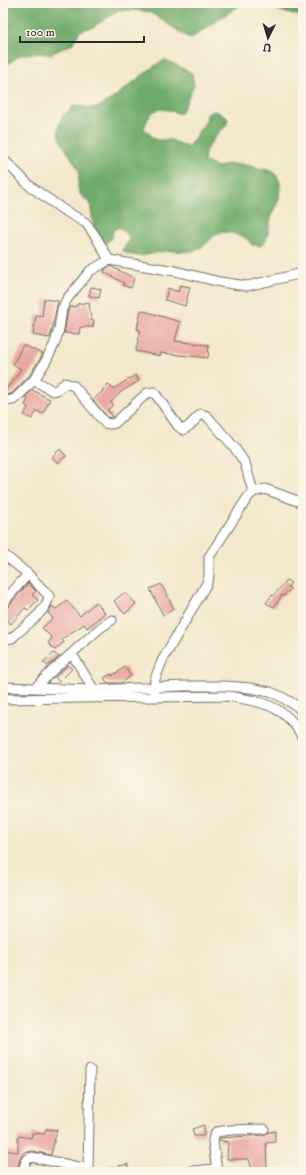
<svg xmlns="http://www.w3.org/2000/svg" width="306" height="1175" font-family="'IM FELL DW Pica',serif">
<rect width="100%" height="100%" fill="#fcf5e5"/>
<filter id="ink" filterUnits="userSpaceOnUse"><feTurbulence type="fractalNoise" baseFrequency=".025" numOctaves="2"/><feDisplacementMap in="SourceGraphic" scale="8" xChannelSelector="R" yChannelSelector="G"/><feConvolveMatrix kernelMatrix="1 2 1 2 8 2 1 2 1" color-interpolation-filters="sRGB"/></filter>
<filter id="wash" filterUnits="userSpaceOnUse"><feTurbulence type="fractalNoise" baseFrequency=".012" numOctaves="4" result="noise"/><feDisplacementMap in="SourceGraphic" scale="16" xChannelSelector="R" yChannelSelector="G"/><feGaussianBlur stdDeviation="0.9" result="paint"/><feColorMatrix in="noise" values="0 0 0 0 0 0 0 0 0 0 0 0 0 0 0 0 0 1.4 0 .05"/><feComposite in="paint" operator="in"/></filter>
<g filter="url(#wash)">
<rect width="100%" height="100%" fill="#f3e8cc"/>
<!-- forest -->
<path fill="#6eaa6b" stroke="#4c6a4b" d="M3,3H243L190,39L150,12L134,10L119,11L93,27L80,31L72,44L50,54L35,53L20,55L8,64L3,71Z
M253,3H303V15C286,17 271,4 253,3Z
M165,60C174,63 183,69 192,73L194,86C189,95 186,105 180,114C160,106 151,106 144,129L156,140H171L188,147L206,121L207,114L214,111L222,114L228,119L226,126L219,132L205,151L204,162L219,167L226,164H241L272,171L277,176L280,183L279,199L272,214L266,241L260,246L252,245C248,239 244,236 235,234C211,227 214,243 196,250C188,254 178,250 169,251C157,251 145,258 133,255C129,255 125,252 122,250L130,238L122,229L119,227L113,230L112,238L105,244L94,228L90,204L80,194L78,187L79,170L60,140L58,132L59,125L62,117L73,106L97,108L113,98L157,64Z"/>
<g id="blocks">
<!-- building -->
<path fill="#eaa8a3" d="M110,266L134,278L131,288L123,285L124,283L104,272L105,269Z
M180,285L190,287L185,306L165,300L168,288L178,292Z
M91,287L101,289L99,298L89,296Z
M44,299L58,301L50,338L33,335L36,315L42,316Z
M89,302L91,320H94L93,327H80L79,334L64,333L68,311L70,307L77,306V304Z
M141,310L180,322L175,341L209,345L208,358L161,353L160,356L136,351L140,330L137,329Z
M23,345L43,354L29,376L11,394L5,395L3,394V391L11,384L21,369L13,364Z
M135,375L139,381L121,392L111,402L113,405L107,410L113,416L108,418L93,400L103,391L102,390L108,384L113,389Z
M32,390L50,399L43,414L37,411L32,419L24,415L28,407L25,405L28,399L25,397Z
M60,449L66,456L58,463L52,457Z
M287,580L291,583L288,587L291,589L283,596L282,595L274,607L266,603L272,595L273,596Z
M28,583L36,591L32,595L38,600L28,610L25,608L11,624L3,617V609L8,607Z
M161,584L174,609L163,615L150,589Z
M125,592L136,604L125,614L114,601Z
M67,601L80,616L96,602L105,613L87,628L84,624L62,639L64,642L55,650L48,643L52,638L42,628L53,618L48,613L52,606L56,609Z
M54,653L59,657L48,666L43,662Z
M68,665L72,669L59,682L55,677Z
M125,667L131,676L121,683H108L104,678L111,674L112,676Z
M204,1125V1136H194L192,1129Z
M46,1129L57,1130L51,1155L33,1151L24,1152L20,1159L17,1172H3V1150L18,1152V1136L31,1138L32,1133L44,1134Z
M275,1131V1142L266,1143L267,1170H252L249,1159H227L228,1142L219,1140L220,1138L264,1135L269,1132Z
M128,1164L127,1172H106V1169Z"/>
</g>
</g>
<g filter="url(#ink)">
<use href="#blocks" fill-opacity="0" stroke="#716d63" stroke-width="1"/>
<g fill="none" stroke-linecap="round" stroke-linejoin="round">
<defs>
<path id="street" d="M3,159L30,186L62,209L86,223L96,237L109,260
M34,380L53,391L57,390L65,383L74,386L105,423L110,424L115,423L147,393L154,392L178,426L183,430L189,426L201,414L207,416L234,447L245,463L253,492
M3,401L13,400L19,395L34,380L46,361L55,343L59,329L62,309L67,299L90,271L109,260L175,271L220,282L247,286L303,273
M3,554L28,574L49,596C47,612 23,627 12,638L6,639L3,637
M3,603L28,574
M72,654L94,690
M3,687L94,690L184,686H225L250,688L270,692L280,696L297,706L303,713
M36,687L52,671L100,628L112,620
M154,692L155,679L162,661L207,583L209,576V557L248,497L253,492L265,489L303,503
M3,699L228,696C261,701 287,706 303,738
M88,1169L90,1070
M192,1171L216,1169
M23,1172L26,1160L32,1157L88,1169V1172
M217,1172L213,1141L214,1136L216,1132L230,1130L264,1129"/>
</defs>
<!-- street casing -->
<use href="#street" stroke="#716d63" stroke-width="11"/>
<!-- street -->
<use href="#street" stroke="#fff" stroke-width="9"/>
</g>
</g>
<!-- margin -->
<rect width="306" height="1175" fill="none" stroke="#fcf5e5" stroke-width="16"/>
<!-- north arrow -->
<g transform="translate(268 38) rotate(185)" stroke="#fcf5e5" stroke-width="3" paint-order="stroke">
<path d="M0-3L7 15L0 10L-7 15Z" fill="#2b2b2b"/>
<text y="-6" font-size="11" font-weight="bold" text-anchor="middle" fill="#2b2b2b">U</text>
</g>
<!-- scale -->
<path d="M20 36v6h124v-6" fill="none" stroke="#2b2b2b" stroke-width="2"/>
<text x="26" y="36" font-size="12" fill="#2b2b2b" stroke="#fcf5e5" stroke-width="3" paint-order="stroke">100 m</text>
</svg>
